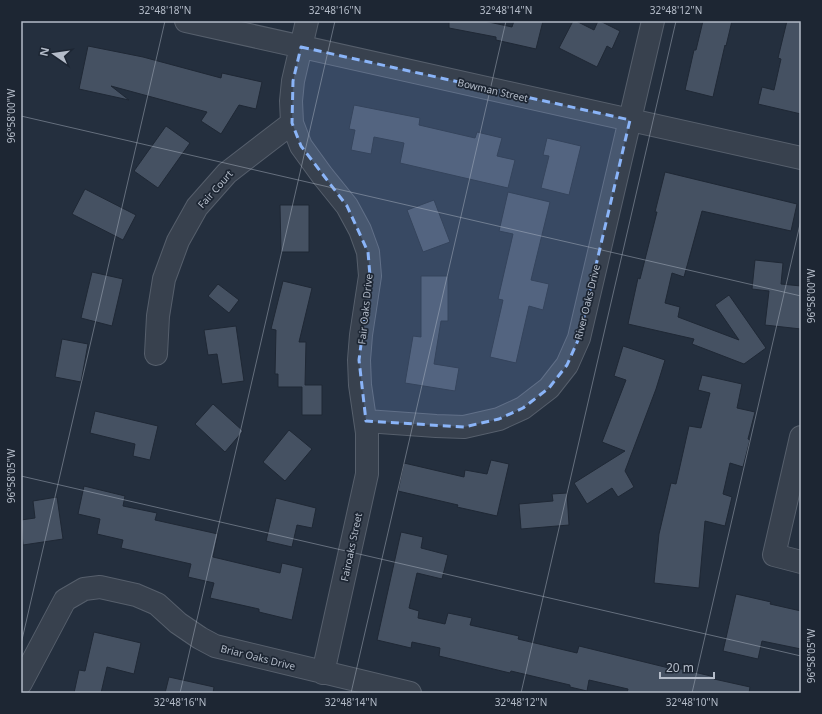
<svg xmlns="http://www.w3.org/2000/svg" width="822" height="714" font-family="'Noto Sans',sans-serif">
<rect width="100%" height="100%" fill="#242f3e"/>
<!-- building -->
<path fill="#455162" stroke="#1f2835" d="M449,21H484L512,27L514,21H543L536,49L496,40V37L449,28Z
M573,21H576L594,30L598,21H600L620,31L612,49L607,46L597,67L559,48Z
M703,21H732L726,46L725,45L713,97L685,90L694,50H696Z
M787,21H801V114L758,104L762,87L774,90L781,59L778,58Z
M88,46L143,57L221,78L222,73L262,82L256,109L239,105L221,134L201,121L207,112L111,86L129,100L79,89Z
M354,105L420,118L419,125L475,138L477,132L502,138L497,156L515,160L508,188L400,163L404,143L374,137L371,154L351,150L355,130L349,129Z
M166,126L190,143L158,188L134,171Z
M547,138L581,146L569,195L541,188L549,156L543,155Z
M665,172L797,204L791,231L702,211L684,277L672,273L665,303L680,307L678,317L739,340L715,305L729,295L766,348L744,364L692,344L694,339L628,324L638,278L640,279L657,212H655Z
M85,189L136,215L123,240L72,214Z
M508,192L550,202L531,280L549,284L543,310L529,306L516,363L490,357L503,300L498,299L513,234L499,231Z
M434,200L450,242L423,252L407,210Z
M280,205H309V252H281Z
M755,260L783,263L781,284L801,286V329L765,325L769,291L752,289Z
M92,272L123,279L112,326L81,318Z
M421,276H448V321H441L434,364L459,368L455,391L405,383L413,336L421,337Z
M283,281L312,288L299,342H306L305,385H322V415H302V387H278V374H275L276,330L271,329Z
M218,284L239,300L229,313L208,296Z
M236,326L244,381L222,384L217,354L208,355L204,330Z
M62,339L88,344L81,382L55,377Z
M623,346L665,360L656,389L625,471L634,487L618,497L612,488L587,504L574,483L625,451L602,442L626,380L614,376Z
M702,375L742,384L737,408L755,412L748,439L750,440L743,467L730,463L723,494L732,497L725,526L705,521L699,588L654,583L659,534L671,483L676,484L689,426L701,428L710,393L698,390Z
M213,404L243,431L225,452L195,424Z
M95,411L158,426L150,460L133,456L135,444L90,433Z
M289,430L312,449L285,481L263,462Z
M491,460L509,464L497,516L457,507L458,505L398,491L404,463L464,477L465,470L487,474Z
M84,486L125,496L123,506L157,513L155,520L218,534L213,557L280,573L282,563L303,568L292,620L259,612V609L210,598L214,583L188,577L191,564L121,548L123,540L97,534L100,519L78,514Z
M567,493L569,525L521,529L519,504L553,501L552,494Z
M57,497L63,539L23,545L21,520L35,518L33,501Z
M276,498L316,508L312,528L297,525L292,547L266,541Z
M401,532L423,537L421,548L448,555L442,579L417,573L409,608L419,611L418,618L445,624L448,613L472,618L470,625L519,636L518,639L577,653L579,646L677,670V668L715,677L714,679L750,687L749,693H627L628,689L589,680L587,691L570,687V685L511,671L510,673L439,656L440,648L412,642L411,648L377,640Z
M736,594L771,602L770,604L801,611V649L762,641L758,659L723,651Z
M94,632L141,643L134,674L107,667L101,693H74L79,670L85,671Z
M169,677L214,687L213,693H165Z"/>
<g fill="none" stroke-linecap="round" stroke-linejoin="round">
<defs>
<path id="minor" d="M186,21L801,158
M292,123L301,146L322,175L347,206L360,230L368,252L370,276L361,335L359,360L360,385L367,433V474L323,673
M156,354L158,316L164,279L178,241L197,207L227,173L292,123L291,101L293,81L307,21
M366,421L436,426L464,427L499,419L523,408L549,388L567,365L579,338L653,21
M801,437L774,555L801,562
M21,683L65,600L84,589L100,587L136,595L157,604L178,623L200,638L215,646L410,693"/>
</defs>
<!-- minor casing -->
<use href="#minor" stroke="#565f6c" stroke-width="24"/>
<!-- minor -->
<use href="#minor" stroke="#38414e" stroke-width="22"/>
</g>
<!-- marked area -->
<path fill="#8ab4f8" fill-opacity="0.2" stroke="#8ab4f8" stroke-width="3" stroke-dasharray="8 5" stroke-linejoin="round" d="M301,47L630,120L579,338L567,365L549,388L523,408L499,419L464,427L366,421L359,360L370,276L368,252L347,206L301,146L292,123L293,81Z"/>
<!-- ticks -->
<path fill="none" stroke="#b4bcc9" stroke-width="1" stroke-opacity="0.45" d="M21,116L801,296M21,476L801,656M21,644L165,21M180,693L335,21M351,693L506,21M521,693L676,21M692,693L801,220"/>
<g text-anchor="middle" stroke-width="3.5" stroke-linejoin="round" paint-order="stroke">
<!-- street labels -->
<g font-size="10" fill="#b4bcc9" stroke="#1d2633">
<text transform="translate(493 90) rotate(13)" y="4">Bowman Street</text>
<text transform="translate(215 189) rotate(-48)" y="4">Fair Court</text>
<text transform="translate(587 302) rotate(-76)" y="4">River Oaks Drive</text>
<text transform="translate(365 309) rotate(-84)" y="4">Fair Oaks Drive</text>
<text transform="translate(351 547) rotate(-78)" y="4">Fairoaks Street</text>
<text transform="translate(258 657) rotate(14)" y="4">Briar Oaks Drive</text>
</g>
</g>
<!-- border -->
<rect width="822" height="714" fill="none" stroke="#1d2633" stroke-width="44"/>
<!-- north arrow -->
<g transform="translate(54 54) rotate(283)" stroke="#1d2633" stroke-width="3" paint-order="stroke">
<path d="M0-3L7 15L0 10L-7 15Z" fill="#b4bcc9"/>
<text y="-6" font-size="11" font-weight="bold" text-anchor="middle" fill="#b4bcc9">N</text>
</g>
<!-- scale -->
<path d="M660 672v6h54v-6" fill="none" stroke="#b4bcc9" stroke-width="2"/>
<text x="666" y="672" font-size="12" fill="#b4bcc9" stroke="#1d2633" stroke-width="3" paint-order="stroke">20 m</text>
<rect x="22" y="22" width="778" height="670" fill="none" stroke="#b4bcc9" stroke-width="1.5"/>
<g font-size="10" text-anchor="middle" fill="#b4bcc9">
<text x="165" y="14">32°48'18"N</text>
<text x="335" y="14">32°48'16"N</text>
<text x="506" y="14">32°48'14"N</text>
<text x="676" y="14">32°48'12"N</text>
<text transform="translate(11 116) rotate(-90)" y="4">96°58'00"W</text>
<text transform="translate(811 296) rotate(-90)" y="4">96°58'00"W</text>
<text transform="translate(11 476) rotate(-90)" y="4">96°58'05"W</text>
<text transform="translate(811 656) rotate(-90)" y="4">96°58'05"W</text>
<text x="180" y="706">32°48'16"N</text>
<text x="351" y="706">32°48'14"N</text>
<text x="521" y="706">32°48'12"N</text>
<text x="692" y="706">32°48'10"N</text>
</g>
</svg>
